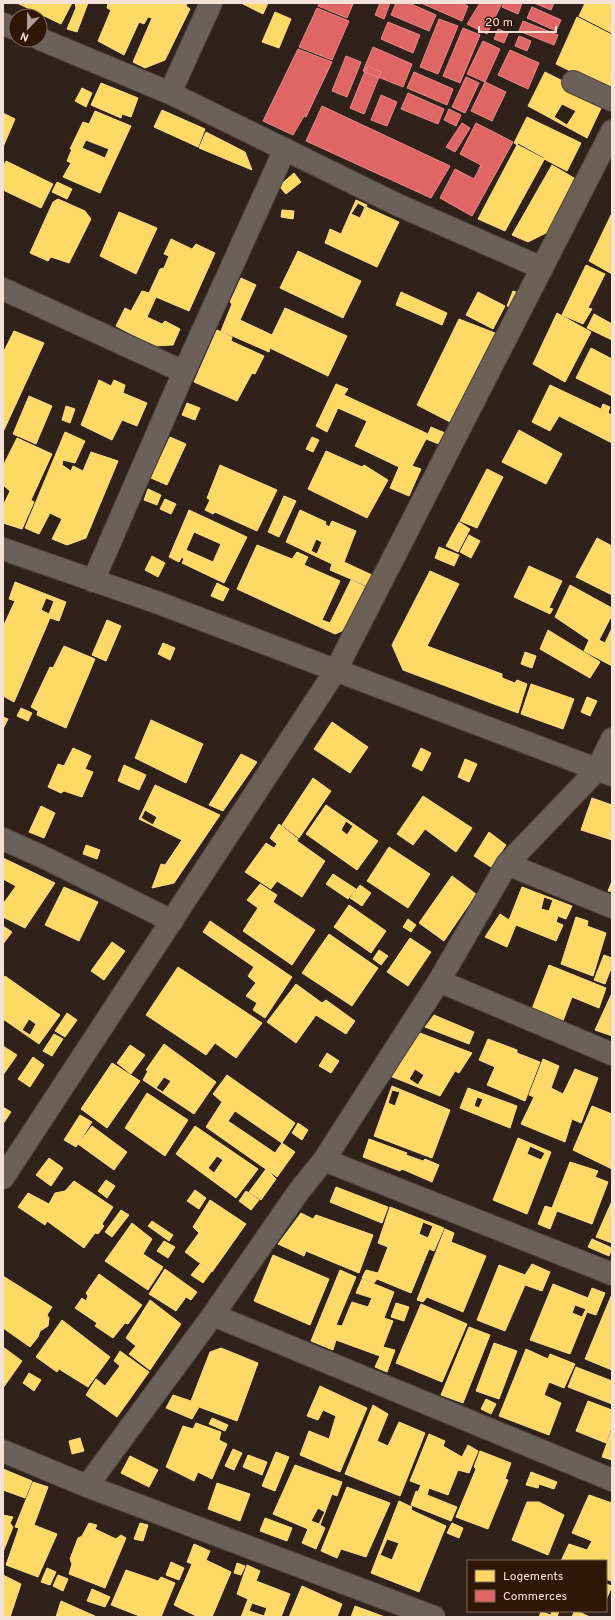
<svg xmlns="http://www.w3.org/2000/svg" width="615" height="1620" font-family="Overpass,sans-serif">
<rect width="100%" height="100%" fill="#30221a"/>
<!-- homes -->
<path fill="#ffd966" stroke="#fcdc88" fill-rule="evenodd" d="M17,3H72L61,24Z
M75,3H88L77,32L67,29L76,8Z
M108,3H187L186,6L190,9L165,60L145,68L133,62L152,18L148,17L144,24L139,22L124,55L98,41L111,10L107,8Z
M241,3H268L263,14Z
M585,3H612V33L579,16Z
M275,12L291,19L279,48L262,42Z
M577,17L612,35L611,91L556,64Z
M545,72L604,102L587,138L528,106ZM562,104L576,111L567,125L554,117Z
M101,83L138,98L131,117L122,114L121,118L91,105Z
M82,88L92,93L86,107L75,101Z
M162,110L205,129L198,147L154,127Z
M95,111L131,126L100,193L63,177L71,163L67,161L72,149H70L83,122L89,124ZM86,140L109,149L105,158L82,148Z
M3,113L15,119L3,147Z
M527,117L581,143L567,171L514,143Z
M206,132L245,152L252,170L199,148Z
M518,143L545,158L505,231L478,219Z
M6,161L53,184L41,208L3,190V167Z
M552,165L574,178L548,232L528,242L512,235Z
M294,173L301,182L286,194L279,186Z
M57,182L72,189L67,199L52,192Z
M58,199L85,211L91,219L69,263L51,257L48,261L30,253L53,202Z
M356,200L367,205L366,207L399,222L377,267L325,243L330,229L341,234ZM358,203L365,207L360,218L351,214Z
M282,210L294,211L293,219L281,217Z
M119,212L157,228L136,274L100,256Z
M611,215H612V274L589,261Z
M171,239L192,249L196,244L215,253L189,311L156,297L147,317L162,324L165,321L180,329L173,345L154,346L116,326L125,308L131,311L142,291L149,293L160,269L164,268L169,256L164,254Z
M298,251L361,281L343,318L280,288Z
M586,265L605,274L588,308L592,309L583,324L562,315Z
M241,278L256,285L240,320L272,335L285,308L347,336L328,376L270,348L269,352L221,331L232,304L230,302Z
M513,291L524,295L518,310L507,306Z
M401,292L447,313L442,325L396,305Z
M478,292L505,306L493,329L466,315Z
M557,313L591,332L565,382L533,364Z
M594,314L612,324V340L587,328Z
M459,319L495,333L450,422L417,405Z
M217,330L232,337L231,341L264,356L255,374L252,373L237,401L194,382Z
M14,331L44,343L4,430L3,353Z
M591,348L612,359V396L576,378Z
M99,380L111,386L114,380L125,385L123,393L147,403L137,426L122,420L112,440L81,425Z
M336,384L348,389L344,395L428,434L431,427L445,433L439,444L426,439L412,466L421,469L409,496L390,488L399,467L355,446L367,421L338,408L327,432L316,426Z
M550,385L601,409L603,404L610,407L608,413L612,415V443L559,416L550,431L532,422Z
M29,396L52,406L36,444L13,434Z
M187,403L200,408L195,420L182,415Z
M66,406L75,409L70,423L62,420Z
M519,430L562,454L546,484L502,462Z
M65,432L85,441L75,463L63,460L62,465L71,471L73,466L83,471L91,452L118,461L86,538L67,545L52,539L62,519L50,513L39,534L25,528Z
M170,437L186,444L167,485L151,478Z
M312,437L319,440L313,452L306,449Z
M17,438L52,454L31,500L34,502L22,529L3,523V506L10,491L3,485V466Z
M326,451L362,467L364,465L388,480L367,518L308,489Z
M220,465L277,490L257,531L215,512L213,514L205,510L210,500L207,498Z
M487,469L503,477L477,528L460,521Z
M148,489L161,495L157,505L144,500Z
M284,496L296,501L279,537L268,532Z
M165,499L176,504L171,514L160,509Z
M189,510L247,537L224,583L182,563L184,559L182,557L179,562L169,557ZM194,532L221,544L213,562L186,550Z
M300,510L326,522L325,524L329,527L332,521L356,531L344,562L372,575L367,586L330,570L332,564L286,542ZM316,539L322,542L317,554L311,551Z
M459,522L470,529L458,552L446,546Z
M469,535L480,541L471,558L460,552Z
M597,538L612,546V595L576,577Z
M257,545L292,559L297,552L308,557L304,565L340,581L322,620L330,623L351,580L366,587L344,630L335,634L237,589Z
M439,547L459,555L454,566L435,558Z
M152,556L165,563L158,577L145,570Z
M529,566L562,581L549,608L553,609L550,614L514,597Z
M430,571L459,584L427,646L502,674V678L515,683L517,680L527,684L518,713L403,670L392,645Z
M15,582L66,602L59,621L50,618L14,702L3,696V627L15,601L9,599ZM46,598L54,601L49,614L41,610Z
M217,583L229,589L223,601L211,596Z
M570,585L612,608V615L599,640L605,643L612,628V666L584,651L589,640L555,617Z
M107,620L121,626L106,661L92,655Z
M548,630L600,662L590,678L540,649Z
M163,643L175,648L170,660L158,654Z
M64,646L95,659L66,728L37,715L38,711L31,707L50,667L53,668Z
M525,652L536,656L532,668L521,664Z
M531,684L574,699L563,729L521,714Z
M587,697L597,701L590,716L581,712Z
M21,708L32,713L28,721L17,716Z
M3,717L8,719L3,729Z
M151,720L203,744L186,783L135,758Z
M332,722L368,747L350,773L314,749Z
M73,748L91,756L85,769L93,772L82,797L64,791L61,793L48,787L58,764L64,766Z
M421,748L431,753L422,771L412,766Z
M241,754L257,762L223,811L209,805Z
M465,759L477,764L469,782L458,777Z
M124,765L146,775L139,790L118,781Z
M313,778L331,791L299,838L282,825Z
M155,785L220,815L174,883L152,888L161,864L165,865L182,840L139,819ZM145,810L157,817L153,825L141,818Z
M423,796L472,828L456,852L425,829L413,845L397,834Z
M592,798L612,805V840L581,830Z
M326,805L378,841L357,870L306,834ZM346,821L353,826L347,835L341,830Z
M41,806L55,813L44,838L29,832Z
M279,824L298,839L297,841L325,861L302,897L277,881L271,889L245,872L266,843L274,848L277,844L270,838Z
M489,832L506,845L491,867L474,856Z
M86,845L100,850L97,859L83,854Z
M389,847L430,874L408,908L367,881Z
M3,858L55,883L25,928L3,917V904L16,886L3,879Z
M333,874L356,889L348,899L326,884Z
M452,876L476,894L444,941L419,923Z
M612,881V892L608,891Z
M260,884L277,895L273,902L315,930L292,965L243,931L258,908L247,900Z
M360,885L371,893L362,906L350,898Z
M64,887L98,902L79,941L45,925Z
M522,887L572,906L566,919L558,916L556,922L563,925L556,941L516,925L507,947L485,937L500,914L509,920ZM544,897L553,900L549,911L541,909Z
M349,905L386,931L371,953L334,927Z
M576,917L588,921L587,926L606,933L593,976L561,964Z
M408,919L416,925L411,932L403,927Z
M210,921L292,977L265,1018L253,1010L257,1003L246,996L256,983L248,976L254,967L203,932Z
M3,926L12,932L3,944Z
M329,934L378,968L352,1006L302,973Z
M410,938L431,952L408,986L387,972Z
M112,942L125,951L104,980L91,971Z
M379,950L388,956L381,965L373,959Z
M604,955L612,958V966L605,984L594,980Z
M549,965L606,988L599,1008L572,997L561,1026L530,1014Z
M178,967L262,1023L236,1058L215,1043L206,1055L146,1015Z
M5,976L60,1015L39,1044L3,1019V979ZM29,1019L36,1024L30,1035L22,1030Z
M296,984L322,1003L326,1000L355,1021L346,1034L316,1015L296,1043L267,1022Z
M612,993V1036L595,1030Z
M67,1013L77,1020L65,1037L55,1031Z
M434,1015L474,1032L469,1044L425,1027Z
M420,1033L472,1053L459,1073L455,1071L440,1096L390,1076ZM415,1069L424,1075L418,1085L409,1079Z
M54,1034L63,1039L52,1056L43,1051Z
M488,1039L517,1050V1053L540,1062L525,1101L487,1085L495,1067L479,1060Z
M164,1044L216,1082L194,1114L143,1080L148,1071L146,1070ZM164,1077L171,1081L163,1092L156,1088Z
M130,1045L145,1055L131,1074L117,1063Z
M3,1046L17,1055L3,1075Z
M327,1053L339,1061L331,1073L319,1066Z
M33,1057L44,1065L30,1087L18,1079Z
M543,1059L559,1066L551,1088L563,1094L575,1069L598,1078L581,1123L572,1119L565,1142L521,1124L534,1097L529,1095Z
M112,1063L140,1081L107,1128L81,1109Z
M227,1075L295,1123L282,1143L295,1152L277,1177L206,1127L222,1102L213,1094ZM235,1111L282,1143L275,1153L228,1121Z
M392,1086L450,1110L432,1158L374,1136ZM392,1090L400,1092L395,1106L388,1103Z
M468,1088L517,1106L510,1128L460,1108ZM477,1097L483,1099L479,1108L474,1106Z
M147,1093L188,1120L165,1156L125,1128Z
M592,1106L612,1114V1169L573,1150Z
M3,1107L11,1112L3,1124Z
M80,1115L92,1122L76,1147L64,1140Z
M298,1123L308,1130L302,1140L292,1133Z
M92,1126L127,1152L114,1170L78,1144Z
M195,1126L258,1169L236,1198L176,1154ZM217,1156L223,1160L214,1173L208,1168Z
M518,1138L551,1152L527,1214L493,1200ZM530,1146L545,1153L541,1160L527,1154Z
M369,1139L407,1153L406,1155L423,1161L425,1159L439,1165L432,1182L402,1169L400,1171L363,1157Z
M49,1158L63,1168L51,1186L36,1175Z
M570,1162L598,1171L595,1177L608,1182L592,1224L557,1211L550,1229L538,1224L545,1206L552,1208Z
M266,1169L276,1179L261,1200L249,1192Z
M106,1180L115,1186L107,1198L98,1191Z
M74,1181L113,1207L102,1224L104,1226L98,1234L95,1233L84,1248L47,1221L45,1225L18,1207L28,1193L49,1204L55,1193L65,1191Z
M336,1187L388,1207L382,1223L330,1202Z
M195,1190L206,1198L199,1209L187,1201Z
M246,1191L259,1200L251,1210L239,1201Z
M210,1200L246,1224L212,1272L185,1252L199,1233L193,1227Z
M612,1201V1243L596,1237Z
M390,1207L444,1228L434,1251L429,1249L411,1293L377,1279L374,1283L362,1278L366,1270L378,1273L388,1247L378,1243ZM423,1222L433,1226L428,1238L419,1234Z
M121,1210L129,1215L112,1237L105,1232Z
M301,1213L313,1219L316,1215L373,1235L359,1273L306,1251L304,1256L278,1244Z
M152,1221L173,1235L169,1241L148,1226Z
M132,1223L152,1239L143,1254L163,1267L148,1290L105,1261Z
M445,1229L454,1233L451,1242L486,1256L463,1312L427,1297L423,1302L417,1300Z
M592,1239L612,1248L609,1256L588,1247Z
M164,1241L175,1247L168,1258L157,1251Z
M273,1255L329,1279L310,1325L254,1301Z
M200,1264L211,1272L203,1283L191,1275Z
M532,1264L550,1272L542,1291L525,1285L505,1331L477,1320L499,1265L525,1275Z
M165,1269L197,1292L191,1300L186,1297L176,1311L149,1294Z
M340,1270L356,1277L336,1325L342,1326L352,1302L368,1307L372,1298L356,1293L362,1279L394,1292L384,1318L393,1321L383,1347L395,1350L387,1372L375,1367L380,1356L336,1340L333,1350L311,1341Z
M99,1274L142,1305L128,1324L125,1323L113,1338L95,1326L97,1323L75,1308L82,1298L86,1301L88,1296L86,1293Z
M3,1276L52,1307L47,1315L49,1318L48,1326L40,1331L38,1337L30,1347L3,1328Z
M553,1284L588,1298L592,1288L605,1293L596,1315L587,1312L570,1354L530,1340ZM575,1305L586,1309L582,1317L572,1313Z
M612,1294V1370L585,1359Z
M150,1300L181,1324L150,1370L129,1354L136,1346L126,1338Z
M396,1303L409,1307L404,1321L391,1317Z
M421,1304L467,1324L442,1382L396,1363Z
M62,1320L110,1357L88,1387L59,1369L57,1372L36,1357Z
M469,1327L490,1335L463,1403L441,1395Z
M494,1343L517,1351L499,1399L476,1391Z
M3,1347L22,1361L3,1388Z
M221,1348L258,1363L237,1421L199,1407L192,1419L166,1408L173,1395L191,1401L210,1352Z
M526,1349L548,1359L550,1354L575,1364L564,1388L549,1382L544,1395L561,1403L549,1435L499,1416Z
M120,1351L149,1372L117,1417L86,1395L96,1379L105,1386L120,1366L114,1361Z
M576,1367L612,1381V1404L568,1387Z
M29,1373L41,1380L34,1391L23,1383Z
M320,1386L367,1408L340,1472L300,1455L309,1431L329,1439L336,1416L323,1410L318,1420L307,1416Z
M486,1399L496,1404L491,1414L481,1409Z
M588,1401L612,1410V1426L606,1443L576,1431Z
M373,1405L388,1414L377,1441L388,1446L399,1422L425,1433L400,1496L345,1474Z
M212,1418L228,1425L225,1431L209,1424Z
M196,1423L221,1432L219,1440L227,1444L212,1479L198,1472L194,1481L166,1467L183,1426L193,1429Z
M611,1432H612V1460L602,1457Z
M429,1434L445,1441L443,1446L462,1457L468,1445L478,1451L469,1473L458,1470L448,1495L429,1488L427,1495L457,1507L451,1521L411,1505L416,1491L418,1492L421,1485L410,1481Z
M80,1438L84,1451L72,1454L69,1441Z
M233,1449L242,1453L234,1470L225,1466Z
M480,1451L511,1463L505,1479L508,1480L488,1529L456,1517L476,1469L474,1467Z
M276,1452L289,1457L275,1491L262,1486Z
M248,1455L267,1462L262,1475L243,1467Z
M130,1456L158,1470L149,1487L121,1473Z
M295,1465L342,1482L337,1496L332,1494L320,1525L325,1528L316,1549L302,1543L308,1529L273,1514ZM318,1508L325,1512L319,1524L311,1521Z
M3,1469L32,1481L25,1498L3,1490L5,1482H3Z
M531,1472L557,1482L554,1489L539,1484L538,1488L526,1485Z
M33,1482L48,1487L34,1525L57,1534L38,1577L6,1565L19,1528L15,1527Z
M217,1483L250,1494L240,1521L208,1509Z
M347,1487L390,1503L366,1557L341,1549L337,1558L321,1551Z
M589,1495L612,1503V1577L611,1581L606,1579V1561H561L569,1544L587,1550L592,1541L572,1533Z
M399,1501L412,1507L411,1510L446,1526L419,1592L371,1573ZM387,1539L399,1543L392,1560L380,1555Z
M527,1502H539L564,1515L548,1555L512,1540Z
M3,1515L13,1517L10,1523L13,1527L3,1552Z
M265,1518L292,1528L287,1541L260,1531Z
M89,1523L97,1525L95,1529L116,1539L121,1535L126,1538L105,1588L69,1574L72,1564L70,1559L78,1538L82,1536Z
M140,1523L148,1525L143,1541L134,1539Z
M452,1523L463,1528L459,1538L447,1533Z
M194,1544L210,1551L206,1560L231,1572L212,1617H198L174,1605L192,1564L187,1562Z
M171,1562L184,1568L179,1580L166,1575Z
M237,1563L245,1566L241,1575L234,1573Z
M247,1565L260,1571L256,1581L290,1594L281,1617H241L248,1599L237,1594ZM252,1603L267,1608L264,1616L249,1611Z
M47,1568L56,1572L50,1585L41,1582Z
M126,1570L158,1581L161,1577L175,1583L161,1617H142L111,1605Z
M3,1575L21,1584L10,1617H3Z
M58,1575L68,1579L63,1591L53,1586Z
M606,1584L612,1586L606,1600Z
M302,1586L342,1604L337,1617H289Z
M92,1589L110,1597L105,1607L87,1601Z
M61,1601L95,1616V1617H56Z
M355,1606L385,1617H351Z
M552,1611H559L557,1617H539L541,1612L551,1615Z
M572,1611H577L590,1617H572L574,1612Z"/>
<!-- shops -->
<path fill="#e06666" stroke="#e68b88" d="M319,3H350L353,4L347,18L318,6Z
M380,3H390L384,19L375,15Z
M396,3H409L436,15L429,31L391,15Z
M421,3H461L468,6L462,21Z
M480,3H502L487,34L467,24Z
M504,3H522L518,14L502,7Z
M534,3H554L551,10Z
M532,7L561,20L556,31L527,18Z
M317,8L349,21L332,60L299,47Z
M439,19L458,26L438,74L420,67Z
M523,21L558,35L554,45L519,31Z
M388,22L420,35L413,53L381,39Z
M463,28L480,35L460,83L443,76Z
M498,29L508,33L504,43L494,39Z
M519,36L531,41L527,51L515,46Z
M483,41L500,49L485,82L467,74Z
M373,47L412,64L403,87L363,71Z
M298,49L332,62L306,117L304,116L293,135L263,121Z
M510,50L539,63L528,89L498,75Z
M346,56L361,62L347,97L332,91Z
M367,66L381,72L364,114L350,108Z
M414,72L453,89L447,105L407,88Z
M466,77L479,83L465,113L452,107Z
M485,82L506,92L492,121L471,111Z
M408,93L444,109L438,124L401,109Z
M381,95L397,102L387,126L371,120Z
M322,106L450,166L431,198L306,141Z
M449,109L461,115L456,126L444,120Z
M462,123L470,128L455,152L446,147Z
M476,123L513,142L472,216L440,198L455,169L474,179L481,165L460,154Z"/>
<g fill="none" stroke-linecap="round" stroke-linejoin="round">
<defs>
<path id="street" d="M3,24L16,29
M40,39L170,93L398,205L542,268
M573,82L612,100
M170,93L211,3
M3,289L184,372
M3,549L156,602L612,775
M93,581L184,372L285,149
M3,839L43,857L172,921
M507,864L612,907
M439,981L612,1054
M324,1160L612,1274
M213,1315L612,1480
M3,1451L87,1486L434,1617
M87,1486L213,1315L299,1191L324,1160L439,981L507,864L597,770L612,739"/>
<path id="secondary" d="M3,1178L336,670L612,131"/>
</defs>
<!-- street casing -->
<use href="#street" stroke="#4c3f39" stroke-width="24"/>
<!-- secondary casing -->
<use href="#secondary" stroke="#4c3f39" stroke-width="24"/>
<!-- street -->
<use href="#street" stroke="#6b605a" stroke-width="22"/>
<!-- secondary -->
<use href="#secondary" stroke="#6c5f56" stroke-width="22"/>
</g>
<!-- border -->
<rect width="615" height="1620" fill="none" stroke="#f4e2d8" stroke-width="8"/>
<!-- legend -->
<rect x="467" y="1560" width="140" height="52" fill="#2f1607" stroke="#7e685b"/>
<rect x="475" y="1570" width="20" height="12" fill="#ffd966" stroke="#7e685b"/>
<text x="503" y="1580" font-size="12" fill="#f4e2d8">Logements</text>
<rect x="475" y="1590" width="20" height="12" fill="#e06666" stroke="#7e685b"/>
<text x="503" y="1600" font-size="12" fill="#f4e2d8">Commerces</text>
<!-- north arrow -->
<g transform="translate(28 28) rotate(202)"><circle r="19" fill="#2f1607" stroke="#7e685b"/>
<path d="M0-3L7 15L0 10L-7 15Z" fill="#af9f96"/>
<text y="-6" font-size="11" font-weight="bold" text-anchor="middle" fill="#f4e2d8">N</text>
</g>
<!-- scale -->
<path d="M479 26v6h77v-6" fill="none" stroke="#f4e2d8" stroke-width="2"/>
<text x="485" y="26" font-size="12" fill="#f4e2d8" stroke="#2f1607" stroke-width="3" paint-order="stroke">20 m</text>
</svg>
